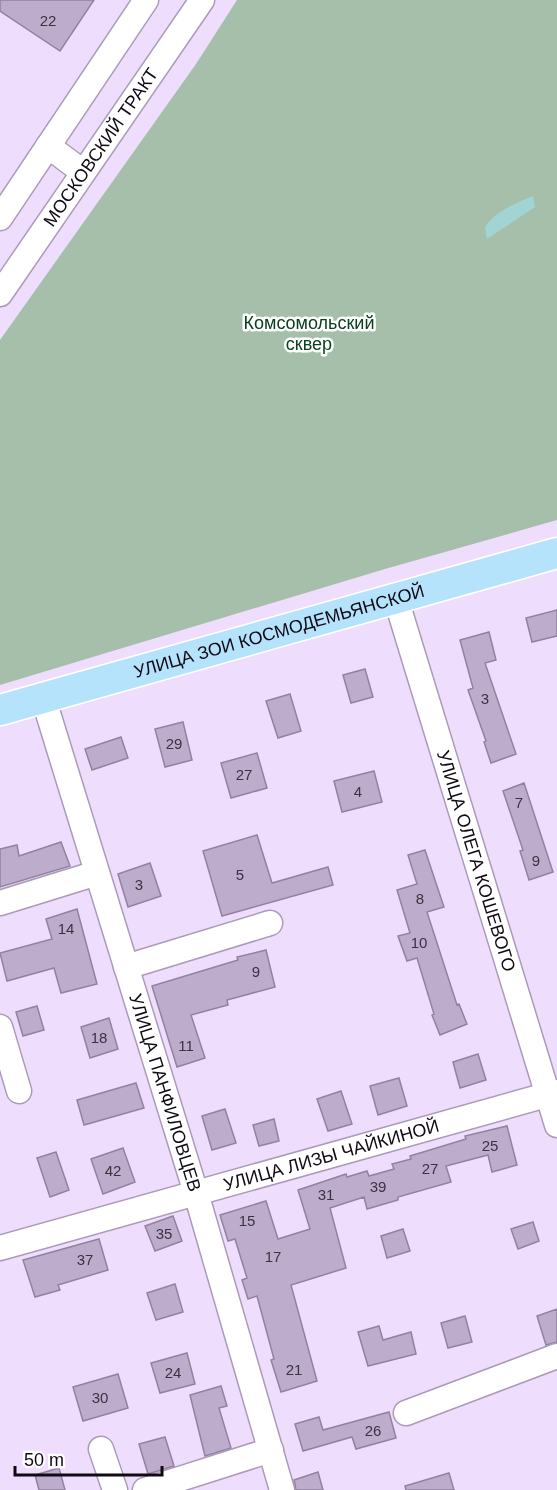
<svg xmlns="http://www.w3.org/2000/svg" width="557" height="1490" font-family="Arial,sans-serif">
<rect width="100%" height="100%" fill="#efddfe"/>
<!-- green -->
<path fill="#a5bfaa" d="M237,0H557V520L385,569L0,685V340L196,64Z"/>
<!-- water -->
<path fill="#a2d4d3" d="M533,196L535,207L487,239L485,227C495,211 516,203 533,196Z"/>
<!-- building -->
<path fill="#bdaccb" stroke="#9282a0" stroke-width="1.5" d="M0,0H94L60,51L0,11Z
M557,610V636L532,642L526,618Z
M489,632L496,660L485,663L516,754L491,763L484,742L486,741L468,690L473,688L460,640Z
M365,669L373,697L351,703L343,675Z
M290,694L301,731L278,738L266,701Z
M183,722L192,760L165,767L155,729Z
M121,737L128,758L92,770L85,749Z
M257,753L267,788L231,798L221,763Z
M374,771L382,802L342,812L334,781Z
M524,783L553,872L529,880L520,851L523,850L503,791Z
M257,835L272,883L328,867L333,885L222,916L203,851Z
M61,842L70,866L0,887V849L17,845L19,856Z
M425,850L444,907L427,912L457,1005L459,1004L467,1024L440,1035L432,1015L434,1014L417,958L407,961L398,936L410,933L397,890L417,884L408,855Z
M150,863L161,896L128,907L118,874Z
M77,909L97,984L61,993L54,968L7,981L0,953L52,939L46,919Z
M266,950L275,987L227,1000L228,1005L191,1015L205,1058L177,1067L152,986L238,960L237,957Z
M37,1006L44,1030L23,1036L16,1012Z
M109,1018L118,1049L90,1058L81,1027Z
M478,1054L486,1080L460,1088L453,1062Z
M399,1078L407,1106L378,1115L370,1086Z
M136,1083L144,1108L84,1125L77,1100Z
M341,1091L352,1124L328,1131L317,1099Z
M225,1109L236,1143L212,1150L202,1116Z
M274,1119L279,1141L259,1146L253,1125Z
M507,1126L517,1165L492,1172L488,1155L446,1166L451,1182L398,1197V1200L367,1209L364,1197L330,1208L346,1268L291,1285L317,1381L281,1392L271,1360L274,1359L257,1296L248,1299L242,1280L247,1278L235,1239L228,1241L220,1215L266,1201L278,1239L310,1229L298,1190L346,1174L347,1177L367,1171L369,1176L394,1169L392,1164L411,1159L410,1156L466,1139L465,1136Z
M123,1148L135,1182L103,1194L91,1159Z
M56,1152L69,1190L50,1197L37,1158Z
M173,1216L182,1241L155,1251L145,1226Z
M533,1222L539,1241L518,1249L511,1229Z
M403,1229L410,1251L387,1258L381,1236Z
M99,1239L108,1270L58,1285L60,1290L35,1297L23,1260Z
M175,1284L183,1312L156,1320L147,1293Z
M557,1309V1342L546,1345L537,1316Z
M465,1316L472,1342L448,1348L441,1323Z
M379,1326L383,1340L411,1332L416,1354L368,1366L358,1332Z
M187,1353L195,1384L160,1393L151,1363Z
M118,1374L128,1408L83,1421L73,1387Z
M221,1386L227,1406L219,1408L231,1448L205,1456L190,1395Z
M389,1412L396,1438L356,1449L352,1437L303,1451L295,1424L319,1417L323,1430Z
M165,1437L174,1466L148,1474L139,1444Z
M59,1468L65,1490H39L35,1475Z
M318,1472L323,1490H296L294,1480Z
M449,1473L454,1490H406L405,1486Z"/>
<g fill="none" stroke-linecap="round" stroke-linejoin="round">
<defs>
<g id="minor">
<path d="M48,146L83,172"/>
<path d="M0,218L146,0"/>
<path id="s1" d="M0,294L202,0"/>
<path id="s2" d="M396,599L557,1125"/>
<path id="s3" d="M43,697L196,1193L282,1490"/>
<path d="M0,903L97,873"/>
<path d="M126,967L270,923"/>
<path d="M0,1027L19,1091"/>
<path id="s4" d="M0,1248L557,1092"/>
<path d="M406,1413L557,1356"/>
<path d="M101,1449L115,1490"/>
<path d="M145,1490L271,1450"/>
</g>
<g id="major">
<path id="s5" d="M0,710L557,553"/>
</g>
</defs>
<!-- minor casing -->
<use href="#minor" stroke="#ab9bba" stroke-width="27"/>
<!-- major casing -->
<use href="#major" stroke="#fff" stroke-width="33"/>
<!-- minor -->
<use href="#minor" stroke="#fff" stroke-width="24"/>
<!-- major -->
<use href="#major" stroke="#b5e3fc" stroke-width="30"/>
</g>
<g text-anchor="middle" stroke-width="5" stroke-linejoin="round" paint-order="stroke">
<!-- number labels -->
<g font-size="15" fill="#3b3242">
<text x="48" y="26">22</text>
<text x="485" y="704">3</text>
<text x="174" y="749">29</text>
<text x="244" y="780">27</text>
<text x="358" y="797">4</text>
<text x="519" y="808">7</text>
<text x="536" y="866">9</text>
<text x="240" y="880">5</text>
<text x="139" y="890">3</text>
<text x="420" y="904">8</text>
<text x="66" y="934">14</text>
<text x="419" y="948">10</text>
<text x="256" y="977">9</text>
<text x="99" y="1043">18</text>
<text x="186" y="1051">11</text>
<text x="490" y="1151">25</text>
<text x="430" y="1174">27</text>
<text x="113" y="1176">42</text>
<text x="378" y="1192">39</text>
<text x="326" y="1200">31</text>
<text x="247" y="1226">15</text>
<text x="164" y="1239">35</text>
<text x="273" y="1262">17</text>
<text x="85" y="1265">37</text>
<text x="294" y="1375">21</text>
<text x="173" y="1378">24</text>
<text x="100" y="1403">30</text>
<text x="373" y="1436">26</text>
</g>
<!-- street labels -->
<g font-size="18" fill="#100a15" stroke="#fff">
<text dy="6" stroke="none"><textPath href="#s1" startOffset="178">МОСКОВСКИЙ ТРАКТ</textPath></text>
<text dy="6" stroke="none"><textPath href="#s5" startOffset="290">УЛИЦА ЗОИ КОСМОДЕМЬЯНСКОЙ</textPath></text>
<text dy="6" stroke="none"><textPath href="#s2" startOffset="274">УЛИЦА ОЛЕГА КОШЕВОГО</textPath></text>
<text dy="6" stroke="none"><textPath href="#s3" startOffset="414">УЛИЦА ПАНФИЛОВЦЕВ</textPath></text>
<text dy="6" stroke="none"><textPath href="#s4" startOffset="344">УЛИЦА ЛИЗЫ ЧАЙКИНОЙ</textPath></text>
</g>
<!-- park labels -->
<g font-size="18" fill="#0a401d" stroke="#fff">
<text x="309" y="329">Комсомольский<tspan x="309" dy="21">сквер</tspan></text>
</g>
</g>
<!-- scale -->
<path d="M15 1466v9h147v-9" fill="none" stroke="#100a15" stroke-width="3"/>
<text x="24" y="1466" font-size="18" fill="#100a15" stroke="#ffffff" stroke-width="4.5" paint-order="stroke">50 m</text>
</svg>
